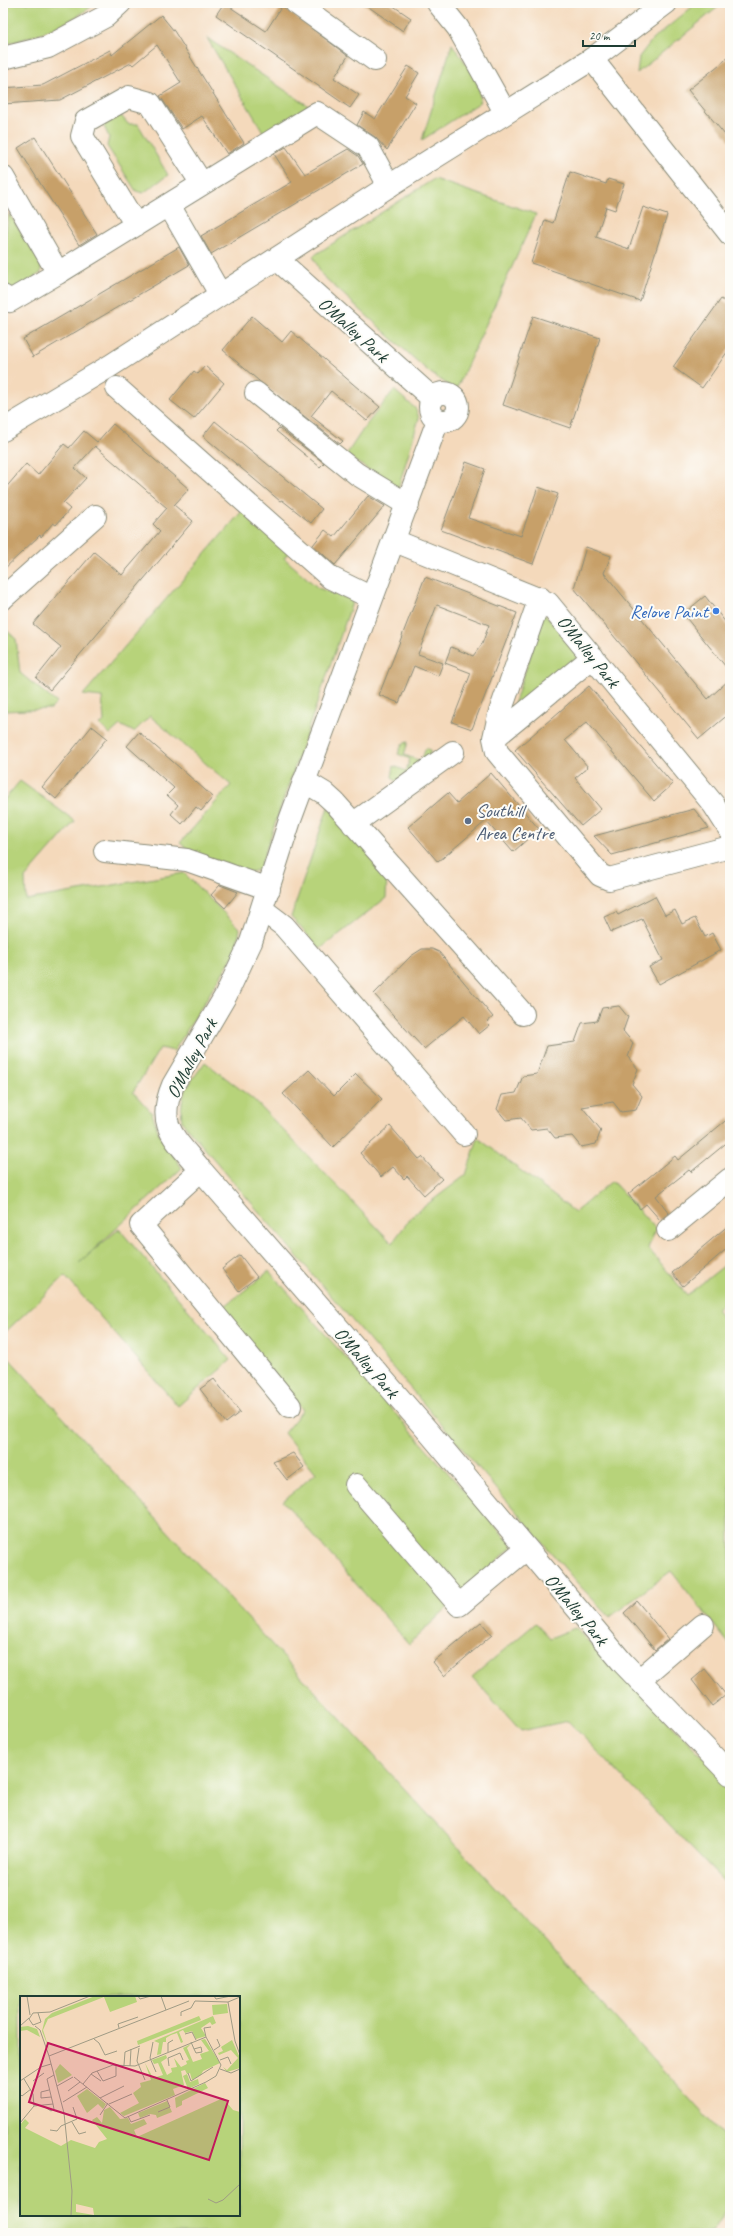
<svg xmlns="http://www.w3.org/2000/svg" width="733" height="2236" font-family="Caveat,sans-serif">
<rect width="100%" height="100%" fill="#fdfcf7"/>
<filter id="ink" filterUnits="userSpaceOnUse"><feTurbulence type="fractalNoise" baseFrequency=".025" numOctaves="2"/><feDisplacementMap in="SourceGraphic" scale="8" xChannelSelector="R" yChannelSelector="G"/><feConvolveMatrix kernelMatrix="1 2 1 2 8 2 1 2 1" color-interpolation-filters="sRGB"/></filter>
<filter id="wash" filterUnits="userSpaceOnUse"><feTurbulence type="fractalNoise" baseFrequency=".012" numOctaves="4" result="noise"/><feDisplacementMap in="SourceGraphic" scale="16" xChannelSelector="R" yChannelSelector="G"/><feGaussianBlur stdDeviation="0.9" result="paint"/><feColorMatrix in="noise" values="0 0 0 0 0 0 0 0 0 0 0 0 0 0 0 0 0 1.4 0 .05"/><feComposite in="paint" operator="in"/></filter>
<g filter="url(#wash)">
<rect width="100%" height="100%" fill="#f4d9bb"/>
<!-- green -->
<path fill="#b7d37a" stroke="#6b8857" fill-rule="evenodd" d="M3,3H96C69,25 36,36 3,45Z
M697,3H723L637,73L639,57L652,40Z
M207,38L310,107L265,135Z
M452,44C463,60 484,83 479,103L422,140Z
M118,112L128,124H138L168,175L143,193L136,191L107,146L109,137L102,122Z
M434,179L536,214L456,390L429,372L322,275L313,256Z
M9,214L41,263V273L12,291L3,286V248Z
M394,390L416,409L419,418L398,489L346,455L364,428Z
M243,510L290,551L284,558L318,588L353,600L259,870L250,872L191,852L180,843L231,785L150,716L134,732L120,725L110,734L100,725L104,721L102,697L83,695Z
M544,614L582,654L512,711Z
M3,627L16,639L20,673L57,703L51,709L3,711Z
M408,742L404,755L421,761L426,748L430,750V755L396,781L392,777L394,766L406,771L410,759L398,754L402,744Z
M20,781L75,821L25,878L26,900L184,873L240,929L235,953L174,1051L160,1048L133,1092L152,1113L159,1134L182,1168L79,1263L119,1229L231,1360L178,1406L65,1276L3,1334V801Z
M328,807L387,872L386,898L320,949L291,917Z
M205,1062L253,1099L392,1243L413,1215L466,1175L478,1138L575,1212L612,1181L656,1229L648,1248L687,1295L730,1261V1297L716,1309L730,1326V1645L671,1571L610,1617L580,1586L182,1122C179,1092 189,1085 205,1062Z
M269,1271L513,1546L409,1644L283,1501L316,1473L284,1433L303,1410L220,1310Z
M3,1352L730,2143V2203L711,2233H3ZM21,1997H239V2215H21Z
M536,1623L550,1638L575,1628L730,1784V1888L568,1721L521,1731L472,1677Z"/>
<g id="blocks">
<!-- building -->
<path fill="#c7a069" d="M224,3L266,31L282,6L348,56L334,78L359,95L350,108L216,15Z
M363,3H389L411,18L403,31Z
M161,15L174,31L244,143L227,154L202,116L182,129L160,96L181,83L157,45L133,65L131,63L60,100L3,104V88L43,85L110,50L112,55Z
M730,56V141L688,90Z
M408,66L419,73L405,96L416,103L387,150L375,137L357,125L364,112L375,119Z
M35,137L97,234L79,245L18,148Z
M286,147L305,174L348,149L358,156L363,164L211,254L201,236L292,182L274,154Z
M570,172L606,184L608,179L624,184L615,210L606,207L596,237L629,249L643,207L667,215L640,301L531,263L545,220L553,223Z
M179,247L189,265L33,357L23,339Z
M721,299L730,305V348L702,388L673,367Z
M252,316L282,342L291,331L380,407L367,421L331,391L311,416L343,441L340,444L259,381L223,350Z
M533,316L600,338L570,428L503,405Z
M205,366L224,383L194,419L170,400L194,371L198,374Z
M215,421L322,509L311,523L282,500L280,501L203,436Z
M113,424L189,489L174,505L193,521L50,690L36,678L61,647L33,624L94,552L122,575L160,531L153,524L167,508L95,446L75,468L86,478L63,503L70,509L56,525L53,523L41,537L40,535L3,570V491L26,464L38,475L64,444L69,448L84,431L97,442Z
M279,428L324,463L320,467L276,431Z
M466,462L485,469L468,518L521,536L538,487L558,494L533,564L441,530Z
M368,496L385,506L335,565L313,545L325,530L334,537Z
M586,547L611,556L604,573L708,699L730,679V713L699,739L574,588Z
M425,577L517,613L472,729L452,722L471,673L445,663L451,647L473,656L482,644L489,625L437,605L418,654L443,663L438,676L414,666L399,703L379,695Z
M705,596L730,628V672L683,614Z
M589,686L673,784L654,801L587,722L565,740L588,767L575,778L601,809L581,826L515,750Z
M92,726L107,738L56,799L42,787Z
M139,732L213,797L201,811L196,807L182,824L171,814L178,805L167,795L174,788L127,746Z
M491,773L539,829L513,852L486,821L438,862L408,827L448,793L457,803Z
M694,809L709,828L612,855L594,836Z
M220,885L238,892L225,908L211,895Z
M655,896L665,915L675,910L682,924L695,918L705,937L712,933L721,950L659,984L649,967L663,960L642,919L611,932L604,917L616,912L618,915Z
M422,949H432L439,952L493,1017L487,1022L490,1025L479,1034L464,1016L424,1049L374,994L411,956Z
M619,1006L628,1017L623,1031L633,1043L628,1057L638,1069L632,1084L642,1096L636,1110L621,1112L613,1102L582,1107L601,1130L596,1144L581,1147L572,1136L555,1138L547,1128L531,1130L521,1118L506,1120L497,1109L502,1095L516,1093L523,1076L537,1074L547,1046L575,1042L582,1023L597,1021L602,1008Z
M309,1070L334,1096L356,1074L382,1099L333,1147L283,1094Z
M730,1117V1140L691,1172L689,1170L656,1196L669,1213L660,1220L646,1204L640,1209L628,1194L675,1156L678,1160Z
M390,1126L419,1159L422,1157L442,1179L424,1195L407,1176L404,1179L393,1167L381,1177L360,1153Z
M730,1224V1246L683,1286L672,1273Z
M240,1255L257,1277L239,1291L222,1269Z
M214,1379L240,1412L226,1423L200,1389Z
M293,1453L304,1467L287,1480L273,1462Z
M637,1601L668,1639L655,1650L624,1613Z
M481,1622L492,1635L444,1676L433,1662Z
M705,1669L726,1695L712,1706L692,1680Z"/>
</g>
</g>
<g filter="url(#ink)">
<use href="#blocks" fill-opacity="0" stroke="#8a8b78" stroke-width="1"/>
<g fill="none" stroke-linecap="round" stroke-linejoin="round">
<defs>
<path id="minor" d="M296,3L375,60
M438,3L458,28L505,112
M3,58L48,47L106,16L120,3
M592,59L730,234
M3,177L58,273L317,113L368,147L389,186
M169,205L220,294
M136,225L82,136L86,121L129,97L150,103L202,184
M277,259L433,399
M3,296L10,301L58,273
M117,388L331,578L372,598
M430 407a14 14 0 1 1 28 0a14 14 0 1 1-28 0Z
M256,393L357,474L408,505
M438,420L290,820L251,942L226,995L173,1085C155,1127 176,1139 201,1170L427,1430L623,1663L730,1774
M395,541L548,603L714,805L730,830
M3,598L95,516
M593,657L494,738L497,752L600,875L609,879L730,847
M494,738L499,715L540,598
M304,781L324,793L335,803L523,1014
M353,824L453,752
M105,851L187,860L269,889
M263,910L284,926L464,1134
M201,1170L141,1225L290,1406
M668,1230L730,1179
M356,1485L459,1605L526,1549
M639,1680L703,1625"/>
<path id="major" d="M3,430L110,366L389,186L592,59L666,3"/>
</defs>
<!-- minor casing -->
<use href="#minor" stroke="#8a8b78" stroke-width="24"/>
<!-- major casing -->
<use href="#major" stroke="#8a8b78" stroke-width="24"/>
<!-- minor -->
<use href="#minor" stroke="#fff" stroke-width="22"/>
<!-- major -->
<use href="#major" stroke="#fff" stroke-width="22"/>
</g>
</g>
<!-- markers -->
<circle fill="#3f7fe0" stroke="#fdfcf7" stroke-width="1.5" cx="716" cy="611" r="4"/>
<circle fill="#5c6f8a" stroke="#fdfcf7" stroke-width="1.5" cx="468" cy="821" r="4"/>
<g text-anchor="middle" stroke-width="4" stroke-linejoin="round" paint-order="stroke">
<!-- street labels -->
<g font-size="19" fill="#1f3d34" stroke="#fdfcf7">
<text transform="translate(354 329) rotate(42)" y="7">O'Malley Park</text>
<text transform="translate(589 651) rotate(51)" y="7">O'Malley Park</text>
<text transform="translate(191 1058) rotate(-62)" y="7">O'Malley Park</text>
<text transform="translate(367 1362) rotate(49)" y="7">O'Malley Park</text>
<text transform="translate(577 1609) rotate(50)" y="7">O'Malley Park</text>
</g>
<!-- shop labels -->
<g font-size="19" fill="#366cbe" stroke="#fdfcf7" text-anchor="end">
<text x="708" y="618">Relove Paint</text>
</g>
<!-- service labels -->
<g font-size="19" fill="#4e5e75" stroke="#fdfcf7" text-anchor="start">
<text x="476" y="817">Southill<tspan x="476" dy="22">Area Centre</tspan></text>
</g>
</g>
<!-- overview -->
<g transform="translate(20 1996)">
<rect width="220" height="220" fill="#f4d9bb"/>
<path d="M75,0H115L117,6L90,16L84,1L28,23L23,34L30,56L22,35L25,23L32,17ZM207,8L208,17L193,19L192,9ZM179,20L181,24L118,49L117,45ZM193,20L196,27L192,29L190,26L181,32L186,40L176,43L172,35L165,37L163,34L159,36L163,46L161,47L157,37L151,39L146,42V46H143L141,58L137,59L139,47L134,45ZM8,30L17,33L20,41L7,34L0,35V31ZM185,43L200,67L183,75L181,79L172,84L170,77L167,78L165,74L161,75L164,89L153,93L155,99L104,120L100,117L119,107L113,97L121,91L120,87L131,84L125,67L133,82L143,79L138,67L134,68L132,64L146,59L147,62L141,66L147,79L152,76L151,72L157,71L154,62L161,71L167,68L166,65L169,64L163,52L171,48L167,52L173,66L182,63L180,58L189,55L181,44ZM212,44L220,62V72L207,76L203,71L207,74L218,62L211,54L199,59L198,57L203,55L201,51ZM40,68L52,79L38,87L35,75ZM167,78L170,86L178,83L179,88L168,93L163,80ZM185,87L188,92L162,105V109L156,112L155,102ZM67,93L86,108L83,113L78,108L67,117L57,100ZM203,102L213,114L220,116V220H0V129L5,123L9,127L5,132L41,150L51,144L75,152L79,146L87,143L72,124L77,121L82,127L84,114L90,111L100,123L108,122L111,128L124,123L127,128L114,134L117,141ZM56,208L73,212L74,219L56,216ZM147,105L152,116L137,122L136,119L130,118L120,122L118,117Z" fill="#b7d37a" fill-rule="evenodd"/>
<path fill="none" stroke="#9f9b85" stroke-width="1" d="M7,0L10,19M118,0L120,3L131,0M141,0L146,14M194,0L196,3L211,0M208,6L215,45L220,59M18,17L21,26L13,29L9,23L13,17L30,16L70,0M161,20V16L171,12L175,5L208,6L220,1M0,30L9,22M15,30L20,34L29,60L44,117L52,195L51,220M99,32L98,28L118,21M165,38L172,36L176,44M186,41L184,32L191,31M74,43L79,47L85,59L97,55M133,46L130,62L136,76M171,46L174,53L176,57L182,56L181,51L174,53M119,52L117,65L125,84M194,54L200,50L197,43M148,56V47L153,44M29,60L169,5M200,64L208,61L211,68M104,69L105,56L120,50M110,70L111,53M149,70L148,62L160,57L163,64M200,73L211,77L220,73M77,75L83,85L96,80V69M168,77L171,85L193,71M71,78L81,85M54,81L105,122L186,86L196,80L201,69L186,41L115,70L93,69L72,77L63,88M0,85L21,71L31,68M13,85L24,77M37,90L53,81M29,94L21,96V102L31,101M48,95L60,86M0,98L2,100L11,93M80,102L104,90M43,106L67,91M89,108L112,98M14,110L33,108L27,83L34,79M23,110L31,115L34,113L33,108M138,116L150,111L147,104M80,119L88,107M108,120L111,126L130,119M52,126L59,138L66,136M0,127L14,110L13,98L4,83M30,134L37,135L41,130L57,123L53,111M188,203L196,207L203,204L220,188"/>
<path fill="#c2185b" fill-opacity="0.15" stroke="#c2185b" stroke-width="2" d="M28,47L208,105L189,164L9,106Z"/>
<rect width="220" height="220" fill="none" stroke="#1f3d34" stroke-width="2"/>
</g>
<!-- margin -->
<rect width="733" height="2236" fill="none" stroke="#fdfcf7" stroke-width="16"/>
<!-- scale -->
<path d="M583 40v6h52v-6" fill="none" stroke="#1f3d34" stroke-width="2"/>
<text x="589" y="40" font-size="12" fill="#1f3d34" stroke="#fdfcf7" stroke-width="3" paint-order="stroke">20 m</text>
</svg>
